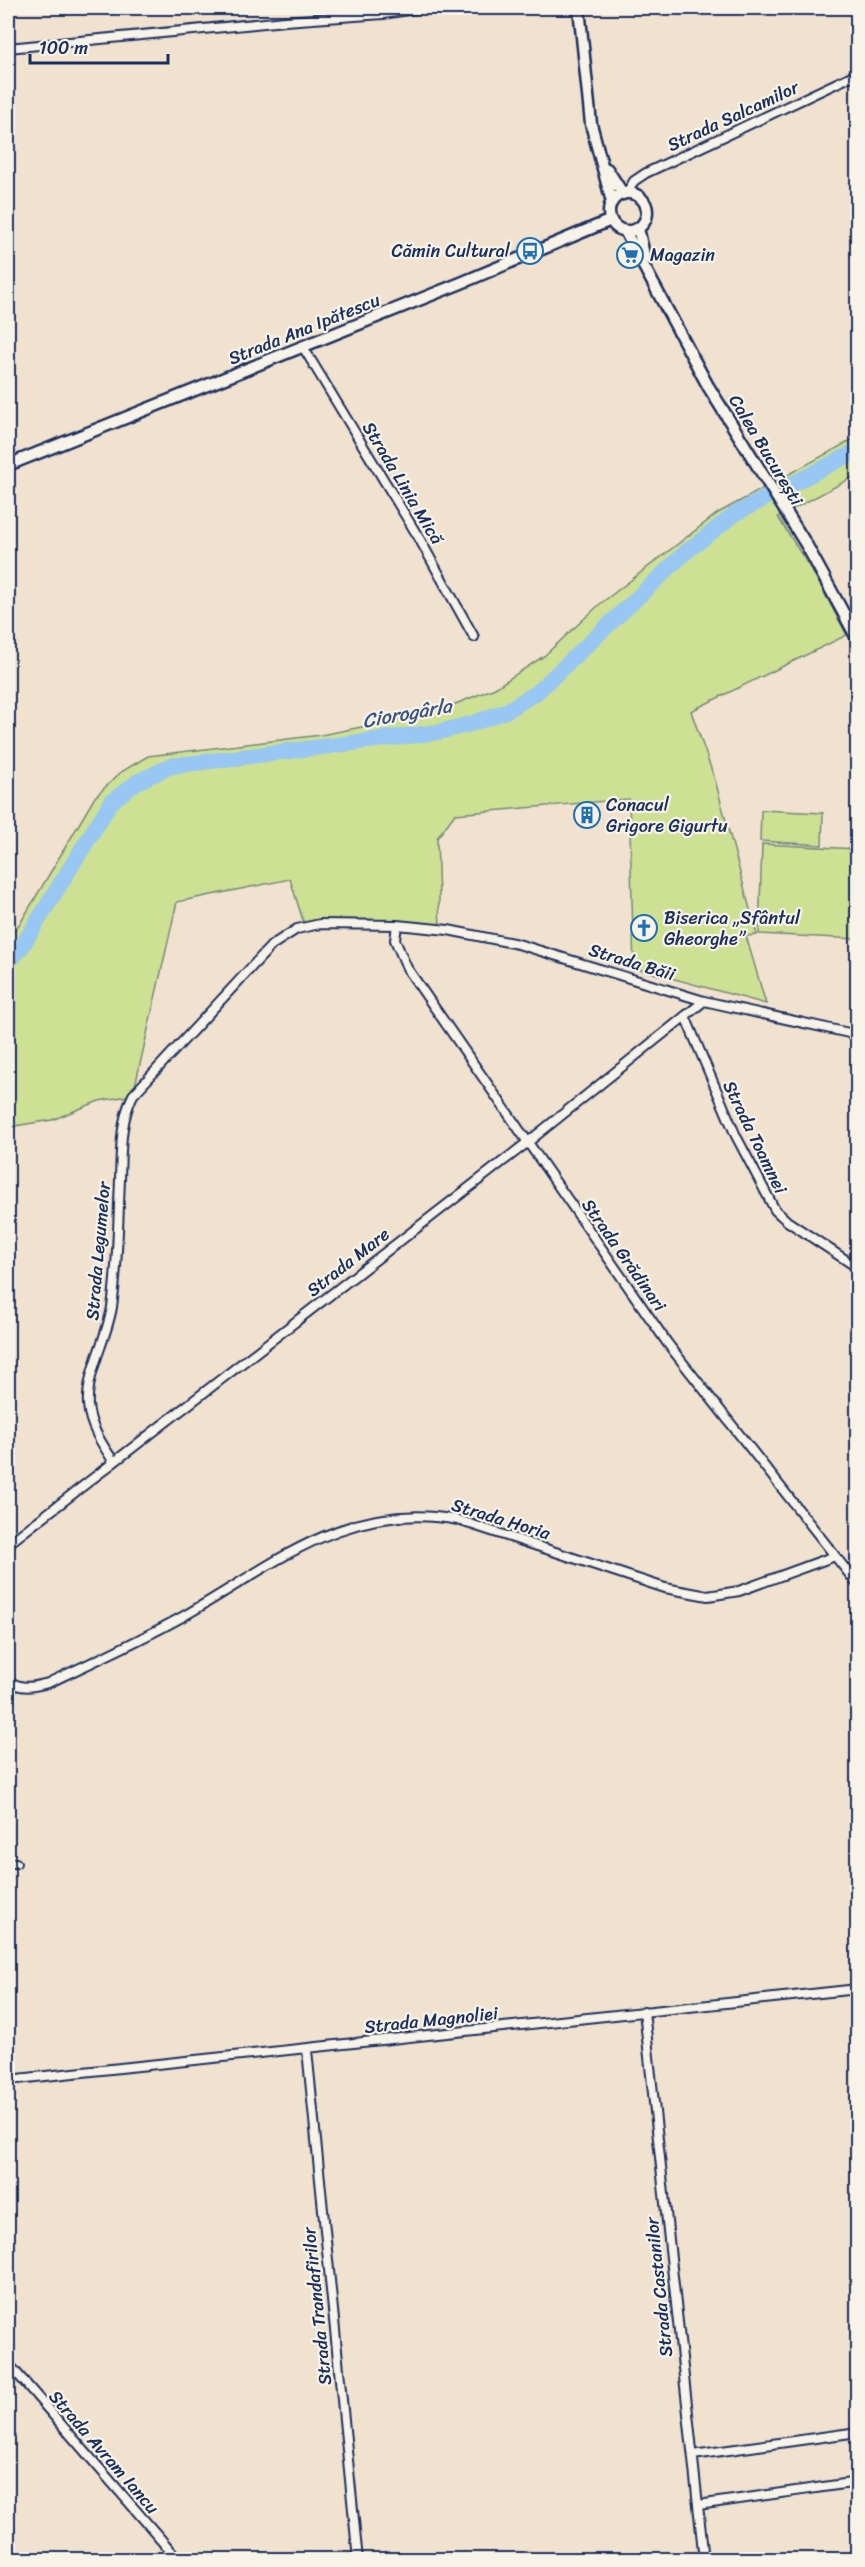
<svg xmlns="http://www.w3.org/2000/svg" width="865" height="2567" font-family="Sriracha,sans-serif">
<rect width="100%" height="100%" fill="#f1e2cf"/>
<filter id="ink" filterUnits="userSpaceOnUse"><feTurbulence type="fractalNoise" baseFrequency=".0167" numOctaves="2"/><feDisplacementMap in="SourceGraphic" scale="12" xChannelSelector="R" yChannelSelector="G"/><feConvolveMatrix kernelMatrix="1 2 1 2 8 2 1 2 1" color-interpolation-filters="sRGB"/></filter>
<g filter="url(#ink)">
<!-- green -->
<path fill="#cde094" stroke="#748879" stroke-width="1.5" d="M857,437V475L778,517L815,576L847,635L691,711L715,780L757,935L746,936L766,1004L634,968L629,799L455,814L437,838L440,929L305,927L290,879L177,902L133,1095L99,1101L52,1120L8,1127V937L21,922L95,797L121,772L148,756L321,735L392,721L448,707L495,688L544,656L600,604L718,513Z
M761,810L823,813L822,845L760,841Z
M762,844L857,849V939L759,934Z"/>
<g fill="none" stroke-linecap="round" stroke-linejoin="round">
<!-- river -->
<path stroke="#98c7f3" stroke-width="16" d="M8,963L21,948L111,802L137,782L171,766L439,732L474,723L506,711L536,693L686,552L735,514L858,450"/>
<defs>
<path id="minor" d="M8,48L285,21L383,14L421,8
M627,193L634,181L646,173L858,73
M303,347L419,538L474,637
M397,925L395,940L407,968L668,1344L858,1585
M685,1016L736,1136L775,1210L787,1221L858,1268
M114,1462C102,1444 90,1427 88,1405C86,1372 107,1339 112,1307C118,1265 118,1222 120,1180C121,1151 120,1121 133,1095L272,945L297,929L320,924L397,925L448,930L518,944L704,1001L858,1035
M8,1544L528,1142L704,1001
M8,1680C20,1690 33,1687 48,1683C93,1662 139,1641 182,1617C273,1566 346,1499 458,1520L665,1588L708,1596L739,1591L835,1556
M8,1863H16
M644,2011L704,2560
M307,2050L358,2560
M8,2080L858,1989
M8,2363L179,2560
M693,2455L858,2432
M698,2505L858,2482"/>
<path id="secondary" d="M579,8L591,124L612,202
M607,169L623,194
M609 212a19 19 0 1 1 38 0a19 19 0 1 1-38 0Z
M638,228L645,259
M625,231L708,386L807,546L858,640
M8,465L461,283L611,220"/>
</defs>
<!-- minor casing -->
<use href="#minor" stroke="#1b2f5e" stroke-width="12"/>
<!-- secondary casing -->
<use href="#secondary" stroke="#1b2f5e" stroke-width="15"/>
<!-- minor -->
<use href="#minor" stroke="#f7f3e8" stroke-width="8"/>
<!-- secondary -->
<use href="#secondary" stroke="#f7f3e8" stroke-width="10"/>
</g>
</g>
<!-- icons -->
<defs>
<symbol id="bus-ring" viewBox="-11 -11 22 22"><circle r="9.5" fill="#f7f3e8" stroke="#1f6fb2" stroke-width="1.5"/><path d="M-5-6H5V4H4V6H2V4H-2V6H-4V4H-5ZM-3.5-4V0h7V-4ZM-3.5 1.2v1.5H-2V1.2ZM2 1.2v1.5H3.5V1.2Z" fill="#1f6fb2"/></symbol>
<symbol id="supermarket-ring" viewBox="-11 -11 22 22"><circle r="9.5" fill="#f7f3e8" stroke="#1f6fb2" stroke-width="1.5"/><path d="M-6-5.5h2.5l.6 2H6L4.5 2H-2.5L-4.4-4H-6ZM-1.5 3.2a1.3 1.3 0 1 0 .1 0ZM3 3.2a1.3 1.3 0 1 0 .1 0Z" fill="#1f6fb2"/></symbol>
<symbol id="building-ring" viewBox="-11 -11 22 22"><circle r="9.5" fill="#f7f3e8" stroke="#1f6fb2" stroke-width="1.5"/><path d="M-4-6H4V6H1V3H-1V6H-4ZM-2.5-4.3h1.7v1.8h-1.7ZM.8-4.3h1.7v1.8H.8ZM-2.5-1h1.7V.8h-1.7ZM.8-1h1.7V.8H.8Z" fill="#1f6fb2"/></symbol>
<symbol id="church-ring" viewBox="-11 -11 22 22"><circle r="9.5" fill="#f7f3e8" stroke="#1f6fb2" stroke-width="1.5"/><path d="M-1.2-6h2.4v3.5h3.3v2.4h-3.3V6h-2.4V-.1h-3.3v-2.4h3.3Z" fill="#1f6fb2"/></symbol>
</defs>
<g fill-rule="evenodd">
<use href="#bus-ring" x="515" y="236" width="30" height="30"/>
<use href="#supermarket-ring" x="615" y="240" width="30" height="30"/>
<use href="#building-ring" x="572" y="800" width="30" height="30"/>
<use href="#church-ring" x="629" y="913" width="30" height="30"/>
</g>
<g text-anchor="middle" stroke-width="4.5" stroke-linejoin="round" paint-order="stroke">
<!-- street labels -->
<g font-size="18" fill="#1b2f5e" stroke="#f7f3e8">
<text transform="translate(733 116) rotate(-25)" y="6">Strada Salcamilor</text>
<text transform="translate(304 329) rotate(-22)" y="6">Strada Ana Ipătescu</text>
<text transform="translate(766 450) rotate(59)" y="6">Calea București</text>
<text transform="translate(403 483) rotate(59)" y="6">Strada Linia Mică</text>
<text transform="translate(632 962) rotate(17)" y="6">Strada Băii</text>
<text transform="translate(755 1137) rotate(64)" y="6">Strada Toamnei</text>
<text transform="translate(98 1251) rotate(-85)" y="6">Strada Legumelor</text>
<text transform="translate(624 1255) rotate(55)" y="6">Strada Grădinari</text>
<text transform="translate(348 1262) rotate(-38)" y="6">Strada Mare</text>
<text transform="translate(501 1519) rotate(17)" y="6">Strada Horia</text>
<text transform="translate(431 2020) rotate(-6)" y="6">Strada Magnoliei</text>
<text transform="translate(659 2287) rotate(-96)" y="6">Strada Castanilor</text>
<text transform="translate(317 2306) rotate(-96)" y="6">Strada Trandafirilor</text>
<text transform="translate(104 2452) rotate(49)" y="6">Strada Avram Iancu</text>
</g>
<!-- poi labels -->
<g font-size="18" fill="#1b2f5e" stroke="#f7f3e8" text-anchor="start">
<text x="510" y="257" text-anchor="end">Cămin Cultural</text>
<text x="650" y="261">Magazin</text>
<text x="606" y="811">Conacul<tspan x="606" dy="21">Grigore Gigurtu</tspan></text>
<text x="664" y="924">Biserica „Sfântul<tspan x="664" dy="21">Gheorghe”</tspan></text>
</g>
<!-- water labels -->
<g font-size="20" font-style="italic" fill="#3a5583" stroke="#f7f3e8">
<text transform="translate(407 713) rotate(-10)" y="7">Ciorogârla</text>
</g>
</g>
<!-- margin -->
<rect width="865" height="2567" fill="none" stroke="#f7f3e8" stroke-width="30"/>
<rect x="15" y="15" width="835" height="2537" fill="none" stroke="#1b2f5e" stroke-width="2" filter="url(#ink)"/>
<!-- scale -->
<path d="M30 54v9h138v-9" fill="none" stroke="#1b2f5e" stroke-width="3"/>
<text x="39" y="54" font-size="18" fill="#1b2f5e" stroke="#f7f3e8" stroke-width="4.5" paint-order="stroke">100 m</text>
</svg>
